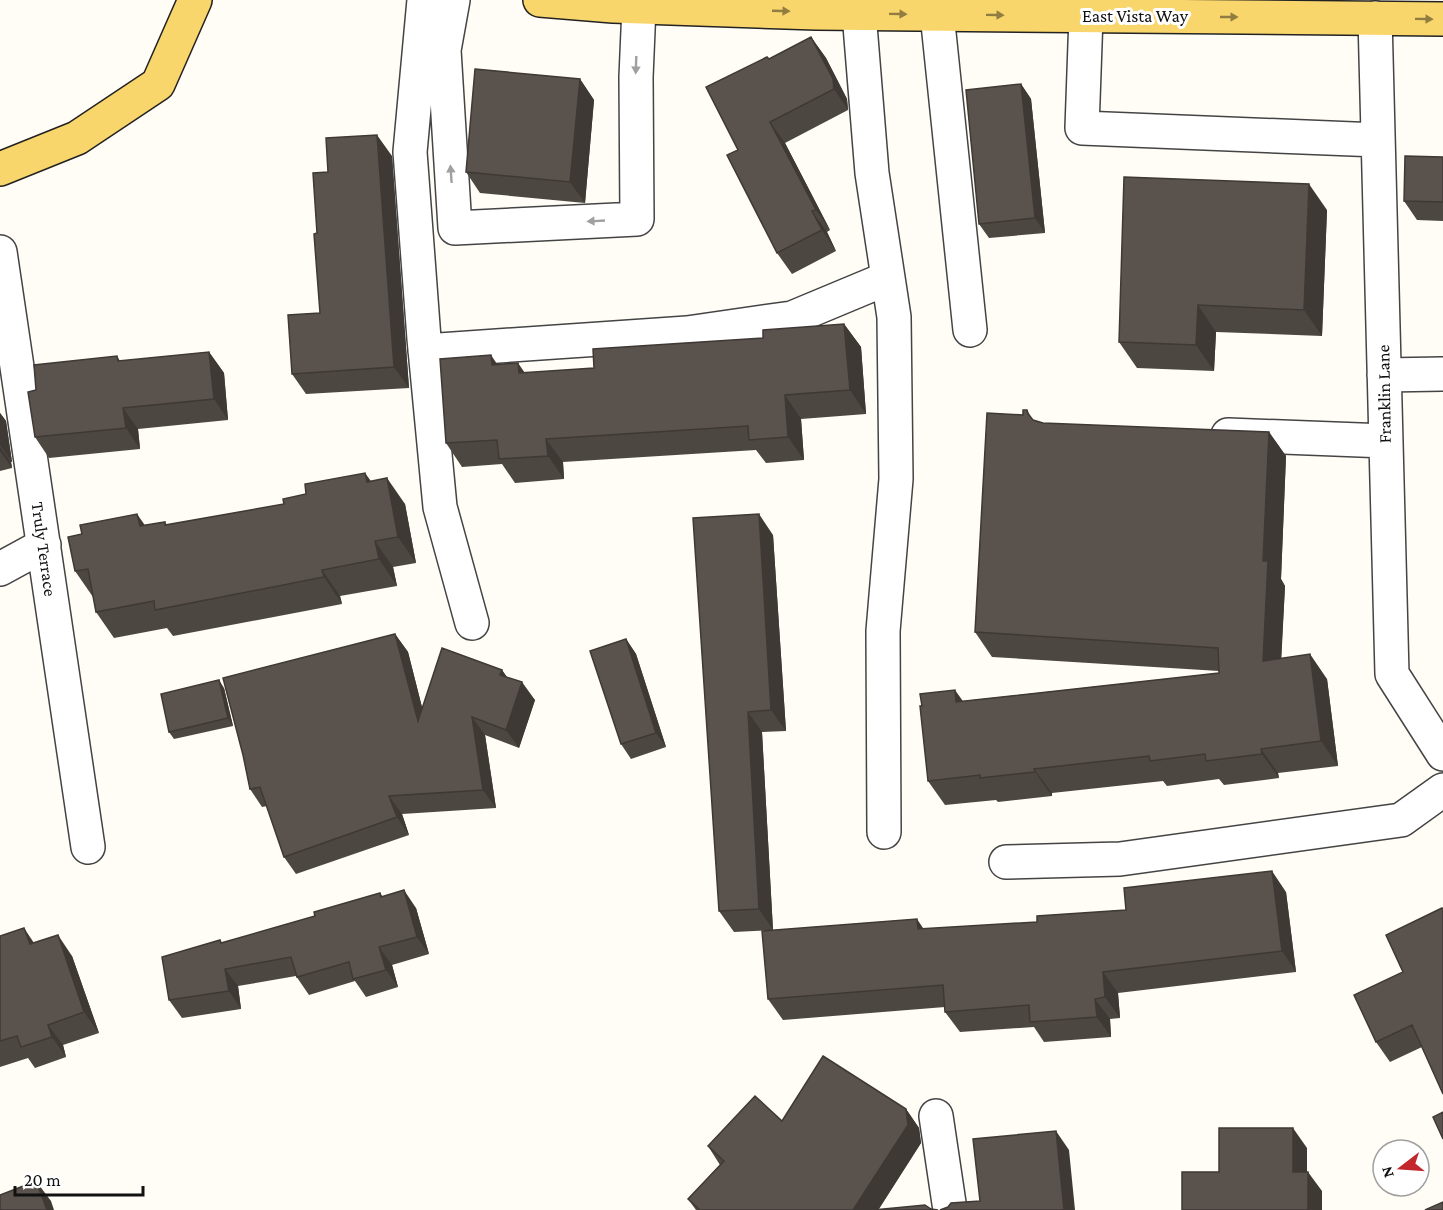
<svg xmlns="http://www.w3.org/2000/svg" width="1443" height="1210" font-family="'Crimson Pro',serif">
<rect width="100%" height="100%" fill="#fffdf5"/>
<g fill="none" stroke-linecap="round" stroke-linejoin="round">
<defs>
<path id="minor" d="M424,0L410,152L424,339L440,507L472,623
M453,0L444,50L455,228L637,219L636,77L639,7
M859,13L872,173L894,317L896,479L883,631L884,832
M937,14L970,330
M1086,16L1082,128L1378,140
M1375,18L1392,674L1443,754
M0,252L88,847
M425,351L687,333L792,318L888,278
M1384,375L1443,374
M1228,435L1386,441
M0,569L44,545
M1006,862L1120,859L1401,820L1443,790
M936,1116L950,1210"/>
<path id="major" d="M540,0L613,6L816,13L1443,19
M0,169L77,138L158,84L195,0"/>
</defs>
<!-- minor casing -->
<use href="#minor" stroke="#444" stroke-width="36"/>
<!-- major casing -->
<use href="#major" stroke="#222" stroke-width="36"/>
<!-- minor -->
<use href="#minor" stroke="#fff" stroke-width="33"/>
<!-- major -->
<use href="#major" stroke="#f9d66b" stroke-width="33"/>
</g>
<!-- wall -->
<path fill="#4d4742" d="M811,37L826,58L847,99L848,110L785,143L830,230L827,232L836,251L792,274L777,253L738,150L769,59Z
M580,79L594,100L585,203L480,193L466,172Z
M1021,84L1031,99L1045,233L989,238L979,224Z
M392,156L409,388L306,394L292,374L320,313L317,233L328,172Z
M1443,157V221L1417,220L1404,201Z
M1327,210L1322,336L1216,332L1214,371L1137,368L1119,342Z
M844,324L861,347L866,414L801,419L804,460L766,463L756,450L563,462L564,479L515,483L502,464L462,467L446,443L498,365L525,373L594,368Z
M209,352L224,373L228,420L138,429L140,449L49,458L35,437L36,390L117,356L120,361Z
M1027,410L1033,420L1043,423L1269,432L1286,456L1281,579L1285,586L1281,658L1327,679L1338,766L1278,773L1279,778L1224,785L1219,779L1167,786L1163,781L1052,793V796L998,802L996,800L945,805L928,781L963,701L1219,673V671L992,657L975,632L1023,415Z
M0,413L6,421L12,462H11L12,468L0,471Z
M371,481L405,504L416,563L393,567L397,586L340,596L342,604L173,636L167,628L114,638L96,612L93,597L75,571L145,525L165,522L167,525L284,504Z
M773,535L786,731L762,732L773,930L734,932L719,911Z
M395,634L408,652L422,707L502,670L507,677L535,700L519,748L485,735L496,808L402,814L409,835L296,874L284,857L267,806L262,807L250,789Z
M626,639L636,654L666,747L631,759L621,744Z
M224,688L233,726L174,739L169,732Z
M1286,892L1296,972L1118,993L1120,1018L1110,1019L1111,1037L1044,1042L1034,1027L960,1032L945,1012V1007L783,1020L768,999L924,929L1037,922L1126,910Z
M380,893L383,897L416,908L429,954L392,965L398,987L366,997L355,981L309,995L296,976L238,986L241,1009L182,1018L169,1000L220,940L222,943L315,916Z
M0,936L34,943L72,956L99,1033L63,1045L66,1057L35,1068L28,1058L0,1067Z
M1403,972L1422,1047L1390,1062L1376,1042Z
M906,1109L919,1128L921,1143L879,1209H931L938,1210H696L688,1199L720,1165L708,1146L782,1121Z"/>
<!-- shaded-wall -->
<path fill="#3f3936" d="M811,37L826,58L847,99L848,110L834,89Z
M580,79L594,100L585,203L570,182Z
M1021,84L1031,99L1045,233L1035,218Z
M770,122L785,143L830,230L816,210Z
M377,135L392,156L409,388L394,367Z
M1309,184L1327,210L1322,336L1304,310Z
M812,211L827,232L836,251L822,230Z
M1198,305L1216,332L1214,371L1196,345Z
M844,324L861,347L866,414L850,390Z
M209,352L224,373L228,420L214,399Z
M491,355L507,379L492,365Z
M518,363L534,386L519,373Z
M785,395L801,419L804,460L788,437Z
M123,408L138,429L140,449L126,428Z
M0,413L6,421L12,462L0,445Z
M1269,432L1286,456L1281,579L1285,586L1280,685L1263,661V561Z
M546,439L563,462L564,479L548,456Z
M0,447L11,462L12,468L0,451Z
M365,473L384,499L367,482Z
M387,478L405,504L416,563L398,537Z
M137,514L156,541L140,526Z
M759,514L773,535L786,731L771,710Z
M375,541L393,567L397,586L379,559Z
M322,570L340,596L342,604L324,577Z
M395,634L408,652L430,739L418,721Z
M626,639L636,654L666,747L656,733Z
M1310,654L1327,679L1338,766L1321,741Z
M502,670L514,688L500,675Z
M219,680L224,688L233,726L228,718Z
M522,682L535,700L519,748L506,730Z
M955,690L972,714L956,702Z
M748,712L762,732L773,930L759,909Z
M472,717L485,735L496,808L483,790Z
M1261,749L1278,773L1279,778L1262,754Z
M1034,769L1052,793V796L1035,772Z
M389,796L402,814L409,835L397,817Z
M1272,871L1286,892L1296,972L1282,951Z
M404,890L416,908L429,954L417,937Z
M917,919L931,940L918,929Z
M24,928L38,949L30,944Z
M58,935L72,956L99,1033L84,1012Z
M379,947L392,965L398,987L386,970Z
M225,969L238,986L241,1009L229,991Z
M1103,972L1118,993L1120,1018L1105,997Z
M1095,999L1110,1019L1111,1037L1097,1017Z
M48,1025L63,1045L66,1057L52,1037Z
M906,1109L919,1128L921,1143L878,1210H853Z
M1293,1128L1307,1148V1192L1293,1172Z
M1056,1131L1069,1150L1075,1210H1064Z
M1308,1172L1322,1191V1210H1308Z
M36,1181L51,1201L54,1210H47Z"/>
<!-- building -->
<path fill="#5a524d" stroke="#3f3936" stroke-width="1.5" d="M811,37L833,79L834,89L770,122L816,210L812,211L822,230L777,253L727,155L738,150L706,87L767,57L769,59Z
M475,69L580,79L570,182L466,172Z
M1021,84L1035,218L979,224L966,90Z
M377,135L394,367L292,374L288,315L320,313L314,234L317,233L313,173L328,172L326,138Z
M1405,156L1443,157V202L1404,201Z
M1124,177L1309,184L1304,310L1198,305L1196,345L1119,342Z
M844,324L850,390L785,395L788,437L749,440L748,426L546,439L548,456L499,459L497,440L446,443L440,359L491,355L492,365L518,363L519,373L594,368L593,349L763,338V330Z
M209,352L214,399L123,408L126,428L35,437L28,392L36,390L34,365L117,356L118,361Z
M1023,410H1027L1028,414L1033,420L1043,423L1269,432L1263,561H1268L1263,661L1310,654L1321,741L1261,749L1262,754L1206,761L1205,754L1150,761L1149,756L1034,769L1035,772L980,778V775L928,781L920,706H922L920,694L955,690L956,702L1219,673L1218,648L975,632L987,413L1023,415Z
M365,473L367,482L387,478L398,537L375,541L379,559L322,570L324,577L155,610L154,601L96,612L88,569L75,571L68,537L82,534L80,525L137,514L140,526L165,522V525L284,504L283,499L306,494L305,484Z
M759,514L771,710L748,712L759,909L719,911L693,518Z
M395,634L418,721L442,648L502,670L500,675L522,682L506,730L472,717L483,790L389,796L397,817L284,857L260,787L250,789L243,755L223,678Z
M626,639L656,733L621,744L590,651Z
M219,680L228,718L169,732L161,694Z
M1272,871L1282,951L1103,972L1105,997L1095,999L1097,1017L1030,1022L1029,1005L945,1012L943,985L768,999L762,931L917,919L918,929L1037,922V916L1126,910L1124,888Z
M404,890L417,937L379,947L386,970L353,979L349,962L297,977L291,957L225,969L229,991L169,1000L162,957L220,940L221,943L315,916L314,912L380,893L381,897Z
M1442,908L1443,909V1094L1412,1025L1376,1042L1354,995L1403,972L1386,935Z
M24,928L30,944L58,935L84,1012L48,1025L52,1037L21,1047L17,1036L0,1041V936Z
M823,1056L906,1109L908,1125L853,1210H700L688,1199L724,1161L708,1146L755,1096L782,1121Z
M1443,1112V1139L1433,1117Z
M1219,1128H1293V1172H1308V1210H1182V1172H1219Z
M1056,1131L1064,1210H940L948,1207L951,1203L980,1201L973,1139Z
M36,1181L47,1210H0V1195Z
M1443,1202V1210H1425Z
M925,1205L931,1209L938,1210H873Z"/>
<!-- one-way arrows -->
<defs><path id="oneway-solid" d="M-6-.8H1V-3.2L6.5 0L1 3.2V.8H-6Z" transform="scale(1.5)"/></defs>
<g fill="#917d42">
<use href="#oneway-solid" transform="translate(781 11) rotate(2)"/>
<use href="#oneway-solid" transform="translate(898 14) rotate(1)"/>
<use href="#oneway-solid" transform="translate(995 15) rotate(1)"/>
<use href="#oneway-solid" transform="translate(1229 17)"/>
<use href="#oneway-solid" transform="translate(1424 19) rotate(1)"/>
</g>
<g fill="#a0a0a0">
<use href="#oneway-solid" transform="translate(636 65) rotate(92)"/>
<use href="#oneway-solid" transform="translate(451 174) rotate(-94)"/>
<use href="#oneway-solid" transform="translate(596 221) rotate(177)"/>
</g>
<g text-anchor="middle" stroke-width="6" stroke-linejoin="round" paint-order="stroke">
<!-- street labels -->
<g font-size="18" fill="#111" stroke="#fff">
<text x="1135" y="22">East Vista Way</text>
<text transform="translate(1384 394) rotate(-91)" y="6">Franklin Lane</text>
<text transform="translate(44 549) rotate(82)" y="6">Truly Terrace</text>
</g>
</g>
<!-- north arrow -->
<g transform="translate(1401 1168) rotate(253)"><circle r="28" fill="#ffffff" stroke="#a0a0a0" stroke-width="1.5"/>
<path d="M0-4.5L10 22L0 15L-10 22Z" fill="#c4262e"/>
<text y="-9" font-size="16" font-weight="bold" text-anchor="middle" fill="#111111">N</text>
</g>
<!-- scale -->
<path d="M15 1186v9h128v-9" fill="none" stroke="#111111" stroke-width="3"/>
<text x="24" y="1186" font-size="18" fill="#111111" stroke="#ffffff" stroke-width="4.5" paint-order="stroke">20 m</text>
</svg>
